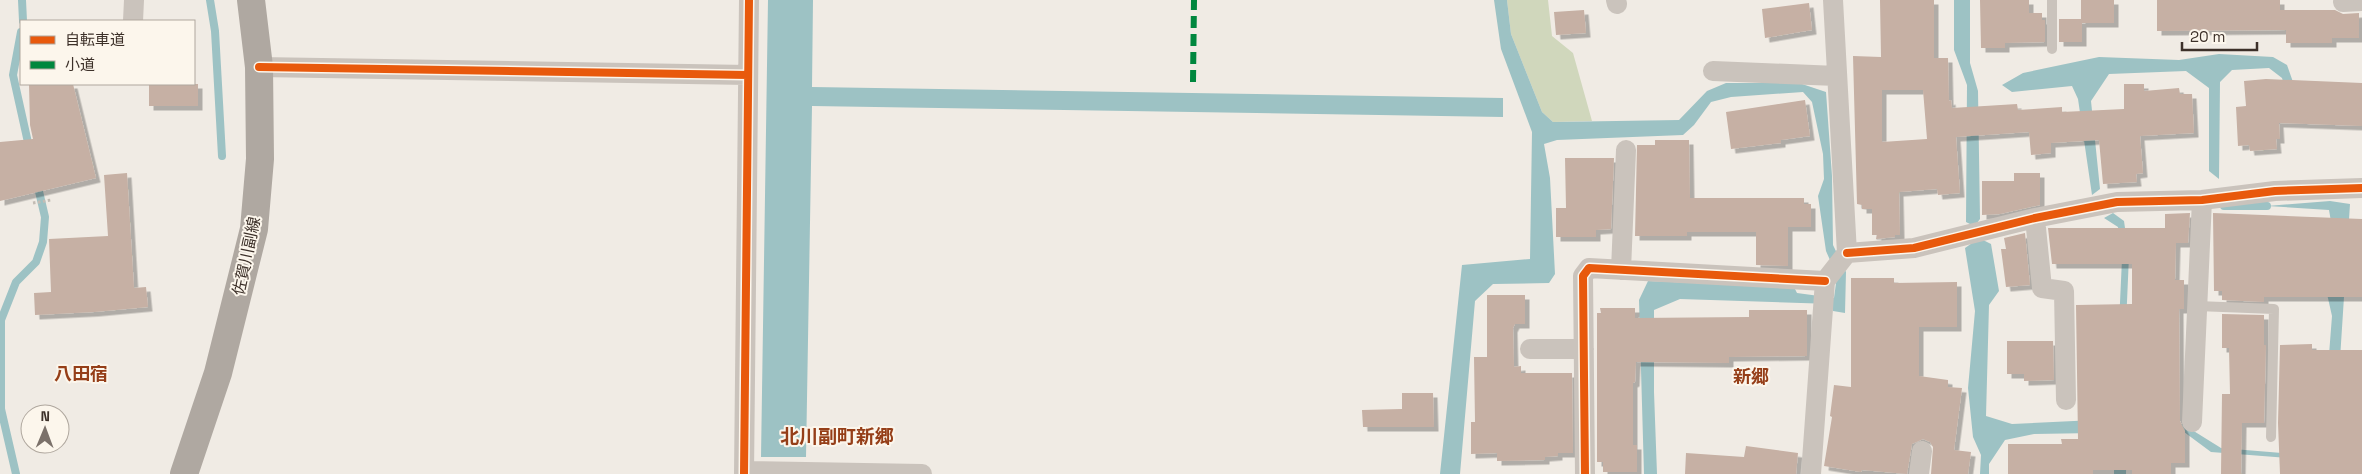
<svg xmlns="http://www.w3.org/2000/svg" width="2362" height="474" font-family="'Space Grotesk','Noto Sans JP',sans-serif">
<defs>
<filter id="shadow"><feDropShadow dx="4.5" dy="4.5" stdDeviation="0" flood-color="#0004"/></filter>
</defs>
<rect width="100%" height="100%" fill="#f0ebe4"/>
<!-- green -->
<path fill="#d0d7bc" d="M1507,0H1548L1552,36L1573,53L1592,121L1553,122L1542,112L1511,34Z"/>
<!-- water -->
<path fill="#9dc2c4" d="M768,0H813L812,87L1503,98V117L812,106L806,457H761Z
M1494,0H1507L1511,34L1542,112L1553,122L1679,120L1707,91L1726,83H1799L1826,92L1832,176L1833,245L1846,272L1845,313L1833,311L1832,304L1680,299L1654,310V392L1657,474H1644L1639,300L1648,281L1794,287L1797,293L1834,298L1837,276L1826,251L1818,196L1824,179L1823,154L1812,102L1803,92L1731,97L1711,102L1694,125L1683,135L1557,140L1544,144L1550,178L1555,274L1549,283L1493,284L1475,301L1460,474H1440L1462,265L1530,259L1532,132L1501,49Z
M1954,0H1970V63L1978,91L1980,219L1977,223L1983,240L1991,244L1999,291L1989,305L1986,416L2012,424L2095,420L2118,346L2122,259L2118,227L2104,218L2113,213L2124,221L2129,256L2125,347L2162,416L2184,425L2221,448L2307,455L2322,445L2332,316L2325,285L2333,233L2329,210L2267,206L2330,201L2350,204L2334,452L2325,461L2211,452L2180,429H2127L2126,474H2114V449L2094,433L2034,434L2005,440L1989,464V474H1980L1981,455L1973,437L1968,388L1975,311L1965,248L1975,241L1972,225L1966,222L1967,85L1954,50Z
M2219,54L2273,57L2287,65L2293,82L2287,95L2282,78L2269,68L2232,70L2220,82L2219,179L2209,171V88L2186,71L2109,74L2091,101L2100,189L2092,195L2078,99L2072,86L2012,92L2002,85L2023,73L2099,57L2179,60Z"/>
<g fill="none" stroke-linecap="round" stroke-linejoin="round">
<!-- stream -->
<path stroke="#9dc2c4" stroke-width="8" d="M22,0L23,21
M210,0L215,31L222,156
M21,32L13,75L29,147
M2224,206H2267
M16,474L1,409V320L16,282L36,262L43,242L45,217L37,183"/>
</g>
<!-- building -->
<path fill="#c6b0a4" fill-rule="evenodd" filter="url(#shadow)" d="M1880,0H1934V58H1948L1949,101L1951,100L1952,108L2017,104L2018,110L2062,107V112L2124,109V84H2144V91L2179,88L2180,94H2192L2194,133L2140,136L2143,173L2136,174L2137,182L2103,184L2099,140L2051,143V153L2031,155L2029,132L1956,137L1960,193L1938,195L1937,189L1899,192L1900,235H1895V237L1876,239L1877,235H1872V209H1862V205L1857,204L1853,56L1881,57ZM1882,90H1923L1927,139L1882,142Z
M1980,0H2029V13H2042V20H2045V42L2005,43V48H1981Z
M2081,0H2114V23H2082V42H2059V19H2081Z
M2157,0H2280V10H2335L2343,14L2359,13V38H2332V43H2286V30L2157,31Z
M1809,3L1812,30L1765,38L1762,9Z
M1584,10L1586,33L1556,35L1554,12Z
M2266,79L2362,83V126L2279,123L2280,139H2276L2277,149L2250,151L2249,145L2238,146L2236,107L2246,106L2244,81Z
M29,84H73L96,178L0,201V142L33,139L30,125Z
M149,84H198V106H149Z
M1805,100L1810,136L1781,140V143L1731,149L1726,112Z
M1655,140H1689L1690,198H1804V204H1811V227H1788V266L1756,265V232H1687V236H1635L1637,145H1655Z
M1565,158H1614L1611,229L1596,230V237H1556V208H1566Z
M127,173L134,288L146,287L148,307L94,312L35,315L34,293L51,292L49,239L108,236L104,175Z
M2014,173H2040V205L2000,214L1982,215V181H2014Z
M2190,213L2188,243H2176L2175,280H2184V309H2179L2180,421L2185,431V463H2171V474H2132V470H2093V474H2008V444H2062L2061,439H2078L2076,305L2132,304V264H2052L2048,228H2165V214Z
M2213,213L2362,219V297H2264V302L2222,300V291H2214Z
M2025,233L2030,285L2006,287L2001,249H2006L2004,238Z
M1851,278H1894V283L1957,282V327H1919V376L1948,380V387L1962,388L1954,450L1971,452L1968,474H1931L1933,447L1930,442L1923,439L1912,444L1907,474L1862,470L1861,472L1824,466L1832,417L1830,416L1834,385L1851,387Z
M1487,295H1525V324H1515L1513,328L1514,367L1521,366V373H1572L1573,453H1558V456L1545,457V460L1497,461V453L1471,454V422H1475L1474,357H1487Z
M1600,308H1635V318L1749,317V310H1807V356L1729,357V363L1636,362L1635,382L1633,383V445H1637V472H1603V462H1597V313H1601Z
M2222,314L2264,315V345H2266L2264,423H2242L2241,474H2221L2222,394H2230L2229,348H2222Z
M2007,341H2053L2054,380L2024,381V374H2007Z
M2312,344V350H2362V474H2280L2278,423L2280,345Z
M1402,393H1433L1434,427H1363L1362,410L1402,409Z
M1746,446L1798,453L1796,474H1685L1686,453L1744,457Z"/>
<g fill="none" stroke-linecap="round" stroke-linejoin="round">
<!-- path -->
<path stroke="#c3bcb4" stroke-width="3" stroke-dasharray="2.5 2.5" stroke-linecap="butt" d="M33,203L51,200"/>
<!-- service -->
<path stroke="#cac3bc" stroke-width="10" d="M2052,49V0
M2197,306L2274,309L2271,437"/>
<!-- minor -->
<path stroke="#cac3bc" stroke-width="20" d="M1616,0L1617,4
M2343,2L2362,1
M133,21L134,0
M259,67L748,75
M1713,71L1837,76
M2035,218L2042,288L2064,291L2066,400
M1847,253L1914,248L2035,218L2117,202L2202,200L2275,191L2362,188
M1621,270L1626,150
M1530,349H1584
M2192,422L2202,200
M744,471L922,474
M744,474L749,0
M1585,474L1583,276L1589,268L1825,281
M1811,474L1825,281L1847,253L1833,0
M1919,474L1922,451"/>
<!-- primary -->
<path stroke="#afa8a1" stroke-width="28" d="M184,474L218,373L254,229L260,159L259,67L251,0"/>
<!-- quiet -->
<path stroke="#00873e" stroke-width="6" stroke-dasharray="12 6" stroke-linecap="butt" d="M1193,82L1194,0"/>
<defs>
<path id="cycleway" d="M259,67L748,75
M1847,253L1914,248L2035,218L2117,202L2202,200L2275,191L2362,188
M744,474L749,0
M1585,474L1583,276L1589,268L1825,281"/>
</defs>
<!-- cycleway casing -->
<use href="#cycleway" stroke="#fcf6ec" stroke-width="11"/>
<!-- cycleway -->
<use href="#cycleway" stroke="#e8590c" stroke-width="8"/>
</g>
<g text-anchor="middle" stroke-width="4" stroke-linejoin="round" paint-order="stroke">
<!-- street labels -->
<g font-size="16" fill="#3c3029" stroke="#fcf6ec">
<text transform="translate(246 256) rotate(-78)" y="6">佐賀川副線</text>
</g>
<!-- neighbourhood labels -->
<g font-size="18" font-weight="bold" fill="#953e18" stroke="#fcf6ec">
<text x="81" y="380">八田宿</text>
<text x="1751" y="383">新郷</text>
</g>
<!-- quarter labels -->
<g font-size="19" font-weight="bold" fill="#953e18" stroke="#fcf6ec">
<text x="837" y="443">北川副町新郷</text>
</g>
</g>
<!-- legend -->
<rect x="20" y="20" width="175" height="65" fill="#fcf6ec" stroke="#afa79e"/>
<rect x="30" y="36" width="25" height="8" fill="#e8590c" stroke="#afa79e"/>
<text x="65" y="45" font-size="15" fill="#3c3029">自転車道</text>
<rect x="30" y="61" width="25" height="8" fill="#00873e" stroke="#afa79e"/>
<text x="65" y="70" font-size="15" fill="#3c3029">小道</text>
<!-- north arrow -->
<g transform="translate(45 429) rotate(1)"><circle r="24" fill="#fcf6ec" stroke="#afa79e"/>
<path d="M0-4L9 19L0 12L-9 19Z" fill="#7b716a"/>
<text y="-8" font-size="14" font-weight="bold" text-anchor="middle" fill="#3c3029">N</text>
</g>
<!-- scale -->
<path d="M2182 42v8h75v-8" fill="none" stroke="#3c3029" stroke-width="2.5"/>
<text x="2190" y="42" font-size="15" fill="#3c3029" stroke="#fcf6ec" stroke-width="4" paint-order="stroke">20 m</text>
</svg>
